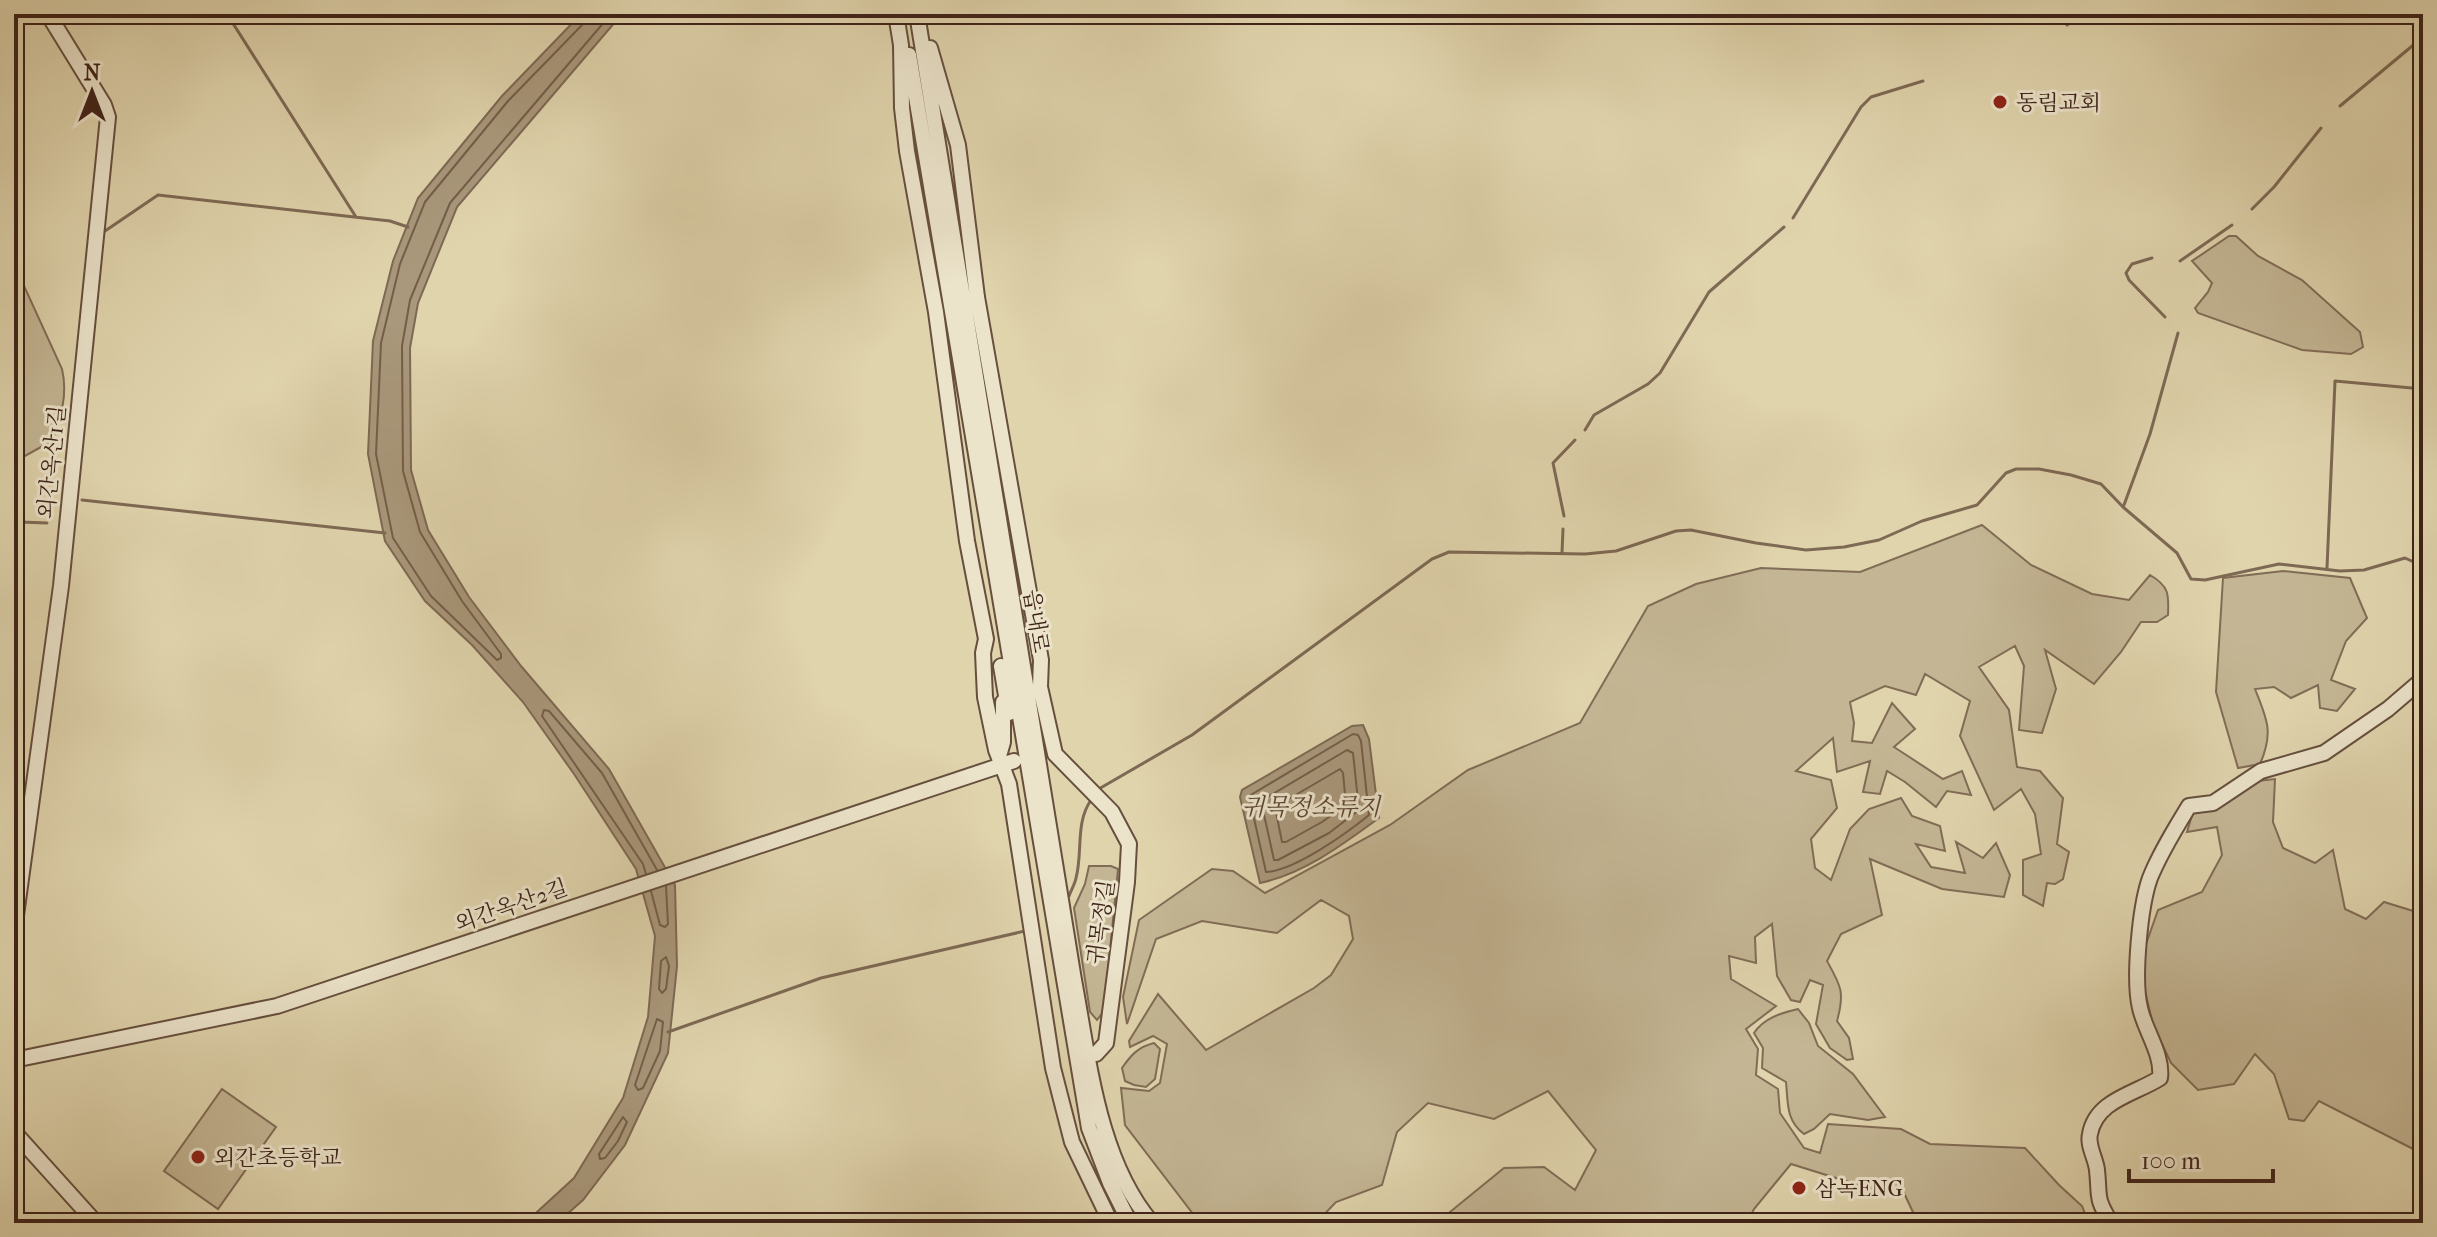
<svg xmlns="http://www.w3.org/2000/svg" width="2437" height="1237" font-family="'IM FELL French Canon','Noto Serif KR',serif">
<rect width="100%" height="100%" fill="#e0d4ad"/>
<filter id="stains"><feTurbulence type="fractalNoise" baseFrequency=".0025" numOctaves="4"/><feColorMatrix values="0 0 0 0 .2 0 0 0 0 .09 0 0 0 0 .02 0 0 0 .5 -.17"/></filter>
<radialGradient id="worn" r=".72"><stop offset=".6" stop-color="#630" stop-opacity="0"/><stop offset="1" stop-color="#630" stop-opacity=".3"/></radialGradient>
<!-- green -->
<path fill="#c4b694" stroke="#816c56" stroke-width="2" d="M2229,236H2236L2258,256L2302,280L2360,332L2363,347L2351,354L2302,350L2198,313L2195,308L2208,292L2212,283L2192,261Z
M14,272L20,277L62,369C68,394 61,418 52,441L14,462Z
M1982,525L2031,565L2092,594L2129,600L2150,575C2169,586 2169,594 2168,615L2157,622H2141L2121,652L2094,684L2045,650L2056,689L2042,733L2019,730L2024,666L2015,646L1979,667L2009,710L2017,767L2040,771L2063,798L2057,844L2069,852L2063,879L2055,884L2047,883L2043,906L2023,895V860L2041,854L2035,814L2021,789L1994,810L1960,736L1970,701L1925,674L1916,695L1885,686L1850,702L1854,723L1852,741L1872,743L1892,703L1915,729L1894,747L1943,779L1962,771L1971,795L1947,791L1936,807L1905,782L1887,771L1880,794L1863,792L1870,761L1837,772L1833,738L1796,771L1831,780L1837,808L1811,839L1815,868L1831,880L1850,829L1869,809L1901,798L1912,816L1940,826L1945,851L1916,844L1931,867L1965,873L1956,842L1983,858L1996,843L2010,875L2004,897L1942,889L1870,859L1882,915L1841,934L1827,961C1841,986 1845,992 1837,1021L1849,1038L1853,1059L1847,1060L1830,1048L1816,1024L1823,985L1810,980L1800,1002L1791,1000L1777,976L1772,924L1755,937L1756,963L1729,956L1731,979L1776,1006L1746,1029L1758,1049L1756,1075L1778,1089L1780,1113L1804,1148L1820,1153L1828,1124L1901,1129L1930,1144L2025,1148L2059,1185L2082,1206L2086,1216L2050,1223H1918L1904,1193L1868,1188L1791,1164L1754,1209L1747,1223H1442L1445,1216L1504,1168L1544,1167L1575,1190L1596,1150L1548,1091L1494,1119L1428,1103L1397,1132L1382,1185L1336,1202L1316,1223H1200L1125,1125L1121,1088L1149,1091L1160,1083L1167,1044L1153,1036L1130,1047L1129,1041L1158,994L1206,1050L1314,988L1331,975L1353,939L1349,916L1321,900L1277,933L1202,921L1156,939L1127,1024L1123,997L1139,920L1212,869L1233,871L1265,893L1390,825L1468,770L1580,723L1648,606L1696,584L1761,568L1860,572Z
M2283,571L2350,578L2367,618L2346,641L2331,680L2355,689L2337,711L2320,708L2318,685L2291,698L2274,687L2255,689C2267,719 2274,732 2260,764L2238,768L2216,692L2223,578Z
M2275,779L2273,822L2283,848L2315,863L2333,850L2345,909L2366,919L2384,902L2423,914V1154L2319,1101L2304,1121L2289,1119L2274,1074L2255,1054L2234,1084L2198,1090L2171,1063L2153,1025L2145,991V947L2158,910L2202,892L2222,855L2217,827L2187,832L2193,812L2218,808L2257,781Z
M1089,866H1111L1118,869L1104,1011L1097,1020L1090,1012L1074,908L1085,884Z
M1798,1009L1809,1023L1818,1046L1853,1074L1885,1117L1868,1120L1830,1114L1814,1129L1804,1134C1786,1121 1788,1103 1786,1082L1762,1068L1763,1048L1754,1033C1764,1018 1781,1013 1798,1009Z
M1154,1043L1160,1049L1155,1079L1146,1087L1134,1085L1125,1081L1122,1068C1131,1055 1138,1047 1154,1043Z
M222,1089L276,1127L218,1209L164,1171Z"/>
<!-- water -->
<path fill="#a9987b" stroke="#7e6954" stroke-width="2" d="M581,14H622L457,207L418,303L410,348L411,470L428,530L469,597L521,666L609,769L675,885L677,966L668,1053L625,1145L583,1200L557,1223H525L574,1178L623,1098L648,1017L655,936L636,869L574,774L523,702L472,645L425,601L385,541L368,454L373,341L393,261L418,198L502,96Z
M1363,725L1369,739L1379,818C1342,845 1305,873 1260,883L1240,797L1242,790L1352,726Z"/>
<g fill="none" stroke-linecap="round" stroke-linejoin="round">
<!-- shore -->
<path stroke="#745e4a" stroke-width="2" d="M586,14L584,23L508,101L425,202L400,264L381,343L376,454L393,538L431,596L497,660L501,658V654L462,601L420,532L403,471L402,346L410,300L450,203L611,14
M1353,734L1358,735L1361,741L1369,815C1347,833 1294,871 1266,872L1249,796Z
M1347,750L1353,753L1359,810L1329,833L1278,860H1274L1261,801Z
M1340,769L1343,773L1346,805L1322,822L1286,842H1282L1275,807Z
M646,874L643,864L542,716L544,710L549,711L602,773L657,870
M651,891L660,925L665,927L668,924L666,886
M666,957L669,966L666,989L662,993L659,989L661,961Z
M657,1019L663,1022L660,1051L643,1088L638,1090L635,1085Z
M623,1117L627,1122L618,1141L605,1158L600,1159L599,1154Z"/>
<!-- stream -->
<path stroke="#7e6954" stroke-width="3" d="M227,14L356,217
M2067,25L2083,14
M2340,106L2423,37
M2252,209L2274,187L2321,128
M1793,218L1861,107L1871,97L1923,81
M105,231L158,195L390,221L408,227
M2152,258L2132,264L2126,273L2129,280L2165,317
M2180,261L2232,225
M1585,430L1594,415L1648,384L1660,373L1709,292L1784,227
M82,500L385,533
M2124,505L2150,434L2178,333
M1564,516L1553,463L1575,440
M14,533L20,522L47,523
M1562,553L1563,529
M2327,568L2335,381L2423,389
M1097,790L1192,735L1432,559L1449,552L1585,554L1616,551L1676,531L1691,530L1756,543L1806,550L1844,547L1879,540L1922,521L1977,505L2006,473L2016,469H2039L2071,475L2101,484L2123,507L2177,553L2191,579L2205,580L2279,564L2340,571L2364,570L2405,558L2416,563L2423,575
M1069,896C1071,890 1075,884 1076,878C1083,852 1075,823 1091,800
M668,1032L821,978L1025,931"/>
<defs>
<path id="minor" d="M896,14L901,45L902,108L907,151L936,312L967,541L986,639L983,653L985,697L996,750L1009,784L1053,1068L1072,1142L1111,1223
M917,14L1074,980C1089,1059 1098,1160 1152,1223
M930,48L958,145L977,297L1041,660L1040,687L1055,754L1112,812L1129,844L1127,882L1106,1043L1096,1054L1081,1057
M909,55L1089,1128L1110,1183L1130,1223
M1001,666L1009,713
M999,756L1003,742V702
M14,930L61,586L108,117L104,105L48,14
M14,1060L277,1006L1014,761
M14,1132L96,1223
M2111,1223C2095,1197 2100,1198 2097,1170C2096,1159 2087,1145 2090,1134C2096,1100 2135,1094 2160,1078C2163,1054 2145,1031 2140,1008C2133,979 2140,906 2150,878C2160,853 2175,829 2189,806L2213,803L2261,771L2324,753L2388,709L2423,679"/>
</defs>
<!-- minor casing -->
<use href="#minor" stroke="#664f3e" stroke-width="18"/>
<!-- minor -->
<use href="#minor" stroke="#ebe3ca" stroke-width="14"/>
</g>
<!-- markers -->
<g fill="#8f2418" stroke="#ebe3ca" stroke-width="3">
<circle cx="2000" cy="102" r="8"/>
<circle cx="198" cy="1157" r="8"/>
<circle cx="1799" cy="1188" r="8"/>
</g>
<g text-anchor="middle" stroke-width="6" stroke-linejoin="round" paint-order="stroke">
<!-- poi labels -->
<g font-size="22" fill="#3e2319" stroke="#ebe3ca" text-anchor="start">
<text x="2016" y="110">동림교회</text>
<text x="214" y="1165">외간초등학교</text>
<text x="1815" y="1196">삼녹ENG</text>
</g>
<!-- street labels -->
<g font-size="22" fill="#3e2319" stroke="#ebe3ca">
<text transform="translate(51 462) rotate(-84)" y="8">외간옥산1길</text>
<text transform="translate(1037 621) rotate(81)" y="8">읍내로</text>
<text transform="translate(511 905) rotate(-19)" y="8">외간옥산2길</text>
<text transform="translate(1100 922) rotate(-82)" y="8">귀목정길</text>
</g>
<!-- water labels -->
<g font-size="24" font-style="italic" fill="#5e4636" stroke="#ebe3ca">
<text x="1311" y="815">귀목정소류지</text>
</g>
</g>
<!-- margin -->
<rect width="2437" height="1237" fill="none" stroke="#e0d4ad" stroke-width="48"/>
<rect x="16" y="16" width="2405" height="1205" fill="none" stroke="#3e2319" stroke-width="4"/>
<rect x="24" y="24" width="2389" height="1189" fill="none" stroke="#3e2319" stroke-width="2"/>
<!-- north arrow -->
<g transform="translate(92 92)" stroke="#ebe3ca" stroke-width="6" paint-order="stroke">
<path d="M0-6L14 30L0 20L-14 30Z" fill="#3e2319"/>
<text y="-12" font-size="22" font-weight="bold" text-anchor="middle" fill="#3e2319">N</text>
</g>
<!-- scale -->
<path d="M2129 1169v12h144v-12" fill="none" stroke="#3e2319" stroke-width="4"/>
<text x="2141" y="1169" font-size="24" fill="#3e2319" stroke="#ebe3ca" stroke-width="6" paint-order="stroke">100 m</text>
<rect width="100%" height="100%" filter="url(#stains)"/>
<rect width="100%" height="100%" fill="url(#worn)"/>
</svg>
